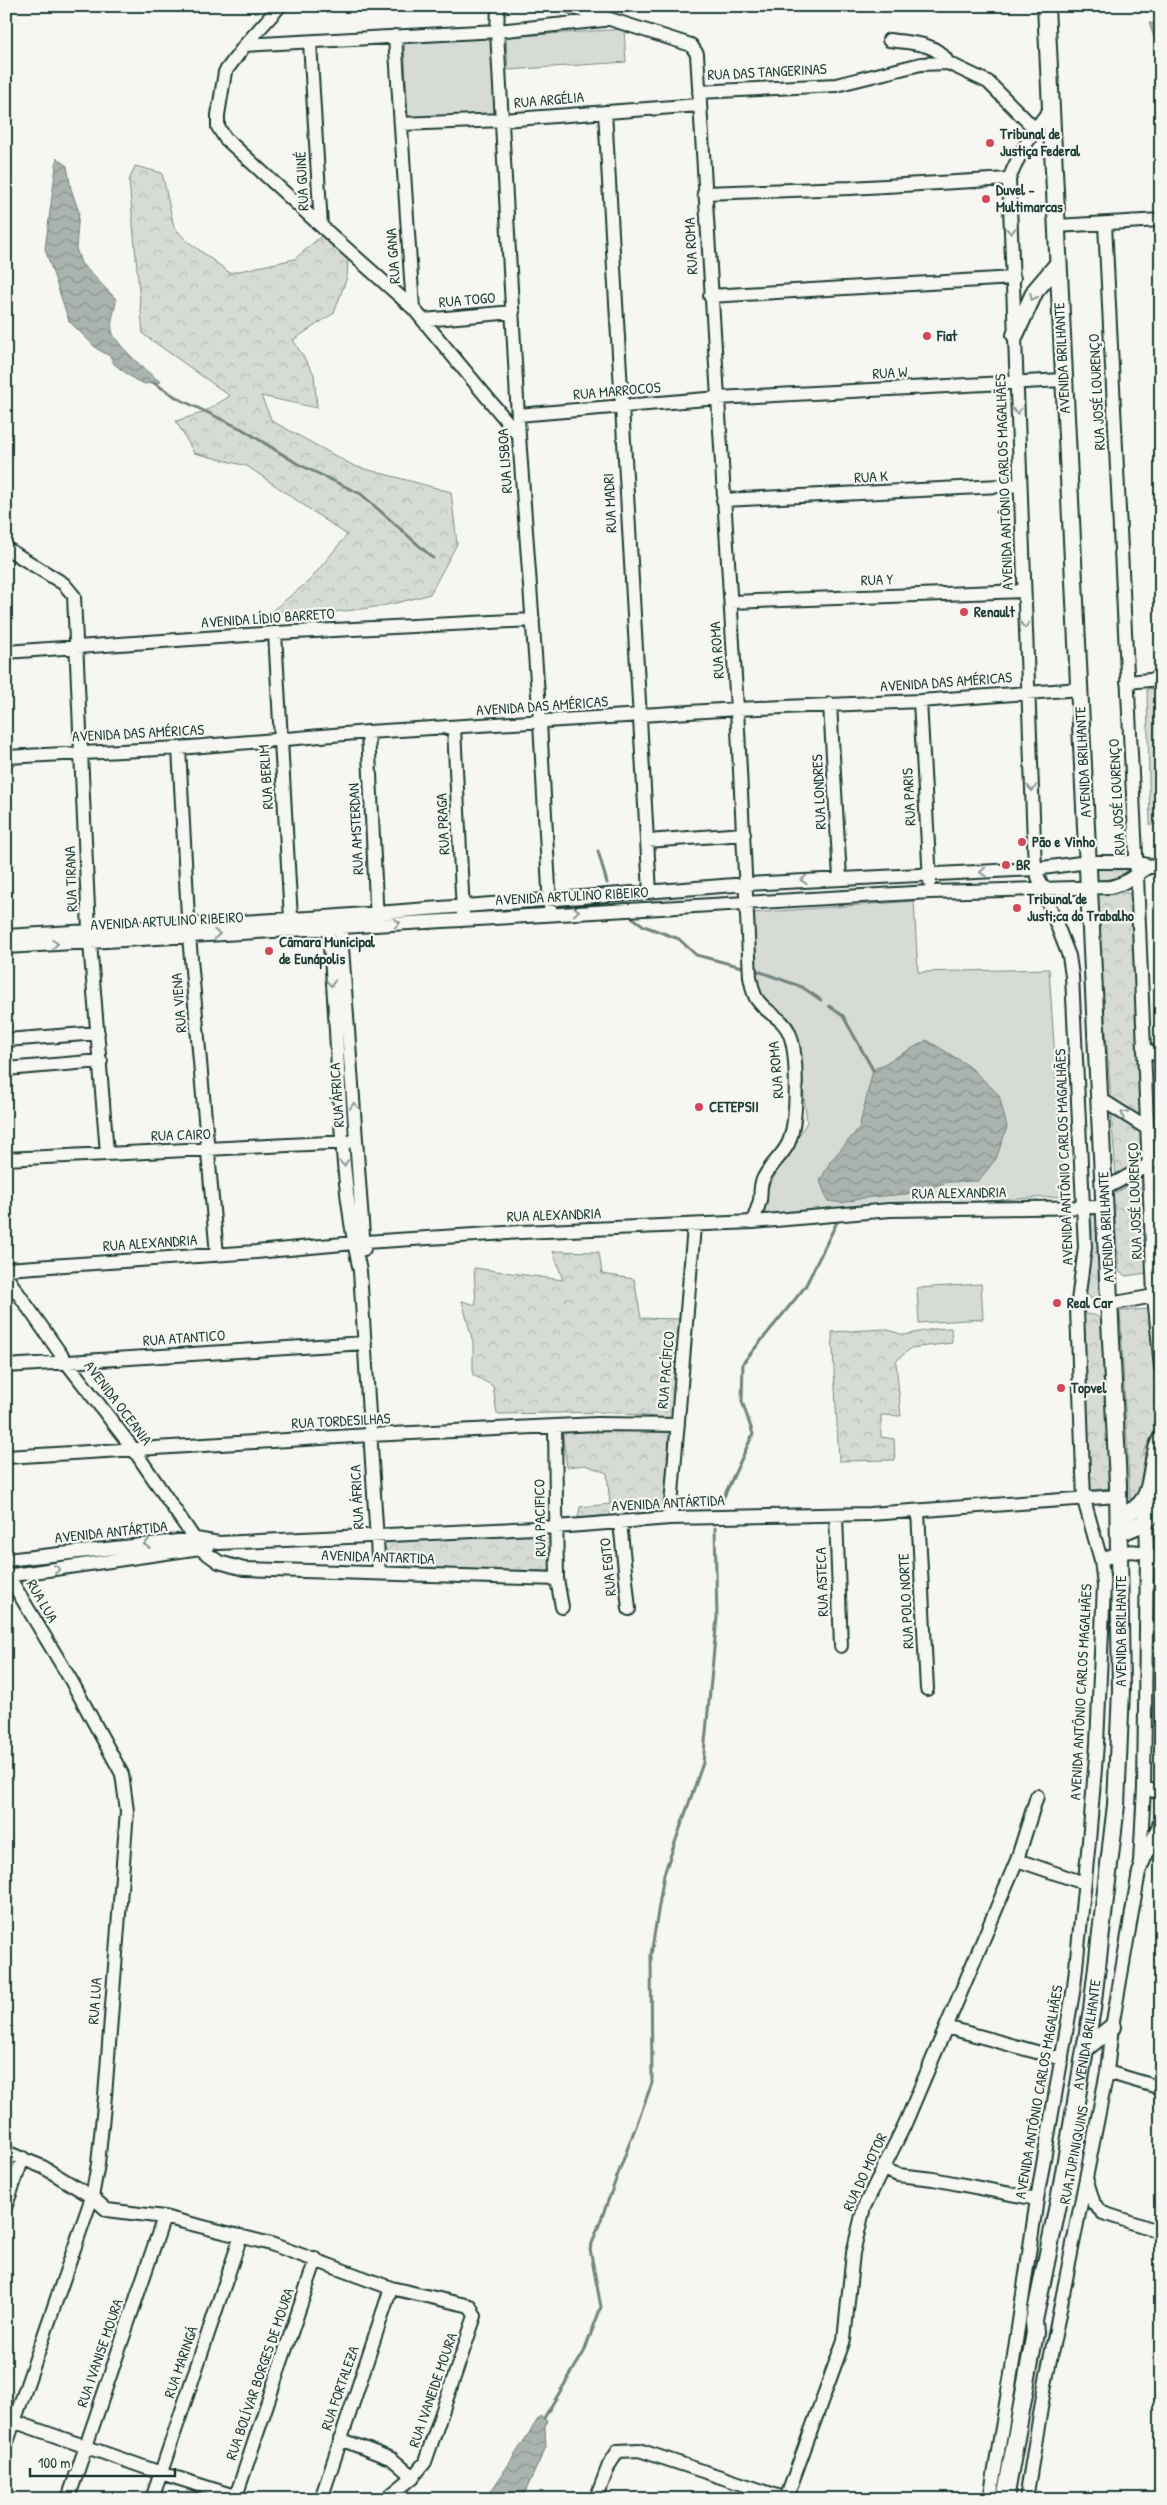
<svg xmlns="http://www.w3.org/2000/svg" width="1167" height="2505" font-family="'Patrick Hand',sans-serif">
<defs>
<pattern id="forest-crowns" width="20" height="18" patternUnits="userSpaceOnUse" patternTransform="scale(1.25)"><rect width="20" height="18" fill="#d6dbd6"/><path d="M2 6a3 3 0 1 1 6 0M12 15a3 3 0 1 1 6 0" fill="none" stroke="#b7bdb8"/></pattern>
<pattern id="water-waves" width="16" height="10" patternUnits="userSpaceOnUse" patternTransform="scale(1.25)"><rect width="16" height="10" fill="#aab3ae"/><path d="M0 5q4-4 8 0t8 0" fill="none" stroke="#8a938e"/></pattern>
</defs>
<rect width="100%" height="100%" fill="#f6f6f2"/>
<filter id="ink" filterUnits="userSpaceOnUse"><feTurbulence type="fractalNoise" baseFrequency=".02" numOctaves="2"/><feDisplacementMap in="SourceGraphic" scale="10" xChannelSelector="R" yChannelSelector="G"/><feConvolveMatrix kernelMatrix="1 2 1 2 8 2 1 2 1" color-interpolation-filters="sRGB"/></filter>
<g filter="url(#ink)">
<!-- forest -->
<path fill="url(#forest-crowns)" stroke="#7a8c85" d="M135,166L162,173L174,227L186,240L230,273L295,259L321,236L348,259L347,277L334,313L293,340L314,374L317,408L261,396L272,421L354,466L451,492L457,544L430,594C374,611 327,614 268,614L309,581L347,535L247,466L194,453L176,421L202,413L230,396L143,334L129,181Z
M1096,868H1124L1127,871L1124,877L1096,881Z
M1116,891L1132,894L1142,1121L1111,1102L1096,894Z
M1111,1111L1143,1130V1159L1116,1176Z
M1144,1177L1147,1273L1126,1276L1119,1272L1113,1194Z
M1090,1214H1100L1102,1294L1098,1299L1090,1298L1085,1291C1091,1265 1092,1241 1090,1214Z
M553,1251L599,1252L602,1274L634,1279L641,1318L679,1319L673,1419L609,1412L497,1414L493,1386L473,1375V1342L462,1301L476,1305L474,1268L563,1280Z
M1149,1309L1161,1421L1144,1451L1146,1475L1142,1495L1130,1499L1120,1311Z
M1085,1314L1094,1315L1104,1320L1111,1488L1090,1490L1081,1321Z
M951,1328L952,1343L911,1348L896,1361L901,1416L881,1415V1437L894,1439L895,1460L839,1461L832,1332L885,1329L904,1335L934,1329Z
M670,1431L663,1511L578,1518L580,1507L610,1504L607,1473L585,1465L567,1467L562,1432Z
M549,1532L550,1571L411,1569L389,1553L379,1539Z"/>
<!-- park -->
<path fill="#d6dbd6" stroke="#7a8c85" d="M624,29L626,62L508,70L506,37Z
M494,37L498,114L408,119L404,42Z
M1161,688V824L1150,825L1147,689Z
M914,901L918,972L1049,969L1064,1196L764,1215L767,1189L807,1122L797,1035L750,983L751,913Z
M981,1284L983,1319L919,1323L917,1288Z"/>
<!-- water -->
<path fill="url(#water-waves)" stroke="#72847d" d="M1149,23L1161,24V52H1159Z
M57,158L67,166L71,189L79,212L76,248L81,263L116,299C116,310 110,319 112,330C113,342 150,375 161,382L145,384L135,380L114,364L110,356L97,349L69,321L45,249Z
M927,1040L969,1066L999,1095L1007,1127L996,1159L978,1181L948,1182L906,1194L863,1198L842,1203L828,1201L820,1181L830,1162L859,1128L873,1070Z
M540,2416L548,2421L545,2426L546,2447L522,2499H486Z"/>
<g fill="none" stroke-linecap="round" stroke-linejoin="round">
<!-- stream -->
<path stroke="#72847d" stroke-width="3" d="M154,383L179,399L242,429L298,464L361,494L433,558
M598,851L607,883
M629,915L644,926L679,939L696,955L742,967
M758,971L802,987L821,1000
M829,1006L843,1016L873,1070
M721,1503L753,1434L742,1401L743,1363L805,1287L837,1222
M544,2418L584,2352L601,2307L590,2249L652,2083L651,1955L664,1874L703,1763L717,1618L715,1528"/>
<defs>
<path id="minor" d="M280,6L245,45L225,72L218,115V127L225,138L321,226
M498,6L497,31L519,436L540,722L550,907
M569,6L691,45L697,54L737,709L750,977C752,985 753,996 759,1002C769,1015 784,1018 790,1035C798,1056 798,1123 788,1144C781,1158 767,1167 762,1182C760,1188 761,1194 760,1200C758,1208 755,1215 753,1222
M395,36L413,308L519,436
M889,40C909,43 938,42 948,63
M310,42L321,226L413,308
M245,45L497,31L604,20
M699,92L836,85L921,64L948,63L988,82L1034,128
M605,112L650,892
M401,124L503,120L699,105
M704,193L850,188L1009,179
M1105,224L1137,876L1154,1296L1161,1368
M1056,226L1161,220
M710,296L1014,278
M424,320L513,312
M518,415L718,398L1063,380
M723,500L1020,485
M6,548L64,584L74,596L89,930L107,1153
M731,602L1024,591
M275,633L291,919
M6,652L275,633L533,620
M1127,682L1161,679
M920,701L930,881
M830,704L840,878
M454,728L463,913
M368,732L377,922
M179,748L189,936L217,1255
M6,757L179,748L368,732L737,709L920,701L1080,689
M647,841L744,834
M327,920C342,1037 334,1156 360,1271L379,1573
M340,920L364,1249
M6,936L326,917L747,884L1035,869L1088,862H1136L1161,869
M6,947L930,892L1111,887L1123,883L1150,866
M6,1040L98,1033
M1145,1053L1147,1050L1161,1057
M6,1069L101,1061
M1099,1098L1148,1129
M6,1159L348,1142
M1104,1189L1150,1164
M6,1269L256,1252L365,1242L522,1232L753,1222L890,1210L1104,1207
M6,1276L67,1363L134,1450L202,1550L219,1562L244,1569L557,1579
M1110,1304L1154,1296
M6,1366L365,1343
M555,1427L557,1579L562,1607
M6,1457L370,1435L597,1424L678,1425
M918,1511L927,1689
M836,1516L841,1646
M670,1518L694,1226
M620,1522L629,1609
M6,1560L196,1539L219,1543L556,1527L670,1518L870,1514L1118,1496
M1101,1560C1125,1549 1136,1548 1161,1559
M6,1572L72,1682L122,1774L127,1811L105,2096L98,2164L92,2197L6,2445
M6,1576L207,1547
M1144,1788L1161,1793
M1017,1860L1084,1883
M1140,1862L1144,1788L1147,1553L1146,1522L1144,1515
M946,2027L1062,2059
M1107,2072L1161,2088
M6,2152L43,2167L92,2197L107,2210L164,2217L271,2244L391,2288L470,2306L475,2316L425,2462L413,2477L386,2499
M883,2169L898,2175L933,2179L1037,2199
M1087,2181L1094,2204L1103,2213L1161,2232
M6,2205L23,2158
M7,2419L161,2473L244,2499
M340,2439L392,2459L413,2477
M68,2499L164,2217
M152,2499L241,2236
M235,2499L316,2259
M321,2499L391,2288
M596,2499L609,2465L618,2451L639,2450L787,2499
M786,2499L844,2340L853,2253L864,2207L905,2124L1017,1860L1037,1796
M990,2499L1013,2362L1037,2199L1074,1987L1089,1841L1097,1744L1104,1585L1101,1560L1084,1500L1077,1309L1085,1247L1072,976L1069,956L1035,869L1009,179C1020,152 1033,130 1052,107
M1026,2499L1044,2390L1107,2072L1112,2027L1139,1872L1161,1820"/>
<g id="major">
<path d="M1015,335L1035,291L1058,264"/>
<path d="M1119,1516C1161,1505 1145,1469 1161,1439"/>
<path d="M1120,1533L1146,1522L1161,1503"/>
<path d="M1086,2048L1112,2027"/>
<path id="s1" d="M1005,2499L1035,2333L1034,2321L1060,2195L1092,2009L1116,1805L1121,1690L1118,1484L1046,6"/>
</g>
</defs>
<!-- minor casing -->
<use href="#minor" stroke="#1f3d34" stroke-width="16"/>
<!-- major casing -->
<use href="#major" stroke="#1f3d34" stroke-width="20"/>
<!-- minor -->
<use href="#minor" stroke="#f6f6f2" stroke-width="12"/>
<!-- major -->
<use href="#major" stroke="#f6f6f2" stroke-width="16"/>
</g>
<!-- one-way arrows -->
<defs><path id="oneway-chevron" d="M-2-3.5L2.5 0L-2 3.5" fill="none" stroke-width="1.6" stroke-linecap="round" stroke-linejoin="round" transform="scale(1.25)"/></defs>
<g stroke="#8a9a93">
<use href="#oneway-chevron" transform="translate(1011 231) rotate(87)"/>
<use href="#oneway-chevron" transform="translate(1033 297) rotate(117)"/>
<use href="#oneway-chevron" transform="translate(1017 411) rotate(88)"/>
<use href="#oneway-chevron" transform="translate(1025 625) rotate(88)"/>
<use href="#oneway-chevron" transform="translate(1032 788) rotate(87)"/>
<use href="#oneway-chevron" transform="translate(983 872) rotate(177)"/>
<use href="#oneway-chevron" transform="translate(804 880) rotate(177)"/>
<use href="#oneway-chevron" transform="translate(576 911) rotate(-3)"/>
<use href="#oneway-chevron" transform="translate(397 923) rotate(-4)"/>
<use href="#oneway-chevron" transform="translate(217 934) rotate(-3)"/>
<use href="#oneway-chevron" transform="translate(55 944) rotate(-3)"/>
<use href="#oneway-chevron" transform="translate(331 983) rotate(86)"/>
<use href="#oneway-chevron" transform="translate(354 1106) rotate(-94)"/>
<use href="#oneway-chevron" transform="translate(1124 1114) rotate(-148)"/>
<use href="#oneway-chevron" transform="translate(344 1163) rotate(83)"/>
<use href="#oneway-chevron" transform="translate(147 1544) rotate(174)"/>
<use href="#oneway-chevron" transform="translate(57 1569) rotate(-8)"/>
</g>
</g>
<!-- markers -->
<g fill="#d1495b" stroke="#f6f6f2" stroke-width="2">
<circle cx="990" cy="143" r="5"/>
<circle cx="986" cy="199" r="5"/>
<circle cx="927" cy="336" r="5"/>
<circle cx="964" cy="612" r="5"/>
<circle cx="1022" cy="842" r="5"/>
<circle cx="1006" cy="865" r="5"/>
<circle cx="1017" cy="908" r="5"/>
<circle cx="269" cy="951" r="5"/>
<circle cx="699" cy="1107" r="5"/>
<circle cx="1057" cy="1303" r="5"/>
<circle cx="1061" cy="1388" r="5"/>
</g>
<g text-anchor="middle" stroke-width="4.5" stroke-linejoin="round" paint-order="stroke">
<!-- street labels -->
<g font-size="15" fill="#1f3d34" stroke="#f6f6f2">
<text transform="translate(767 72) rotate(-3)" y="5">RUA DAS TANGERINAS</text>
<text transform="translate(549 100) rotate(-5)" y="5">RUA ARGÉLIA</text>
<text transform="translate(302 181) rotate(-93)" y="5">RUA GUINÉ</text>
<text transform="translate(691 246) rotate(-93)" y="5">RUA ROMA</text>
<text transform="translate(393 256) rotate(-94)" y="5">RUA GANA</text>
<text transform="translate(467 300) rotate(-5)" y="5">RUA TOGO</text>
<text transform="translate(1062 358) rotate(-93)" y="5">AVENIDA BRILHANTE</text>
<text transform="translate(890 373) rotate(-3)" y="5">RUA W</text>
<text transform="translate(617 391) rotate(-5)" y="5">RUA MARROCOS</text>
<text transform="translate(1097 392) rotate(-93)" y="5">RUA JOSÉ LOURENÇO</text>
<text transform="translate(505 461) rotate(-94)" y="5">RUA LISBOA</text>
<text transform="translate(871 477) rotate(-3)" y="5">RUA K</text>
<text transform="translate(1004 482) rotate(-92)" y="5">AVENIDA ANTÔNIO CARLOS MAGALHÃES</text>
<text transform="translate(610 503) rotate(-93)" y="5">RUA MADRI</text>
<text transform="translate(877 580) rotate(-2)" y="5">RUA Y</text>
<text transform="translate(268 618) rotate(-4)" y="5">AVENIDA LÍDIO BARRETO</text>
<text transform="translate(717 650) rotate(-94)" y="5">RUA ROMA</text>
<text transform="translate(946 682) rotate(-4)" y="5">AVENIDA DAS AMÉRICAS</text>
<text transform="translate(542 706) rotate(-4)" y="5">AVENIDA DAS AMÉRICAS</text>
<text transform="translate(138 733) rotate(-3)" y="5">AVENIDA DAS AMÉRICAS</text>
<text transform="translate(1083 762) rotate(-93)" y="5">AVENIDA BRILHANTE</text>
<text transform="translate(266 777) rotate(-94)" y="5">RUA BERLIM</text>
<text transform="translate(819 792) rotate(-93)" y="5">RUA LONDRES</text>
<text transform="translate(909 797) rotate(-93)" y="5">RUA PARIS</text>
<text transform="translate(1117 797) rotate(-93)" y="5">RUA JOSÉ LOURENÇO</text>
<text transform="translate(443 824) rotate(-93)" y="5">RUA PRAGA</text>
<text transform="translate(356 829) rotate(-93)" y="5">RUA AMSTERDAN</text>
<text transform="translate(71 879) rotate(-92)" y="5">RUA TIRANA</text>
<text transform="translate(572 896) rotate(-3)" y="5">AVENIDA ARTULINO RIBEIRO</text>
<text transform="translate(167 921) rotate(-3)" y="5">AVENIDA ARTULINO RIBEIRO</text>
<text transform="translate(179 1003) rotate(-95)" y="5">RUA VIENA</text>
<text transform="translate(776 1070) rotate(-95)" y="5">RUA ROMA</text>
<text transform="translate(337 1095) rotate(-94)" y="5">RUA ÁFRICA</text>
<text transform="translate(181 1135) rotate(-2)" y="5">RUA CAIRO</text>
<text transform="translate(1064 1157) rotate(-92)" y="5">AVENIDA ANTÔNIO CARLOS MAGALHÃES</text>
<text transform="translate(959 1193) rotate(-1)" y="5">RUA ALEXANDRIA</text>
<text transform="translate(1135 1201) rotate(-92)" y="5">RUA JOSÉ LOURENÇO</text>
<text transform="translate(554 1215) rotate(-2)" y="5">RUA ALEXANDRIA</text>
<text transform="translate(1106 1227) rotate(-93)" y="5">AVENIDA BRILHANTE</text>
<text transform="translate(150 1243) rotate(-4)" y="5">RUA ALEXANDRIA</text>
<text transform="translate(184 1338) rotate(-4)" y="5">RUA ATANTICO</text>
<text transform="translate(666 1370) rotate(-85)" y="5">RUA PACÍFICO</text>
<text transform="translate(118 1403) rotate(53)" y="5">AVENIDA OCEANIA</text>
<text transform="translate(341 1421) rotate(-3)" y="5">RUA TORDESILHAS</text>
<text transform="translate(357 1497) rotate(-93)" y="5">RUA ÁFRICA</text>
<text transform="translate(668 1503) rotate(-3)" y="5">AVENIDA ANTÁRTIDA</text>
<text transform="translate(540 1518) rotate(-91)" y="5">RUA PACIFICO</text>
<text transform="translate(111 1532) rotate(-6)" y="5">AVENIDA ANTÁRTIDA</text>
<text transform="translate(378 1557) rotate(2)" y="5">AVENIDA ANTARTIDA</text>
<text transform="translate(608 1567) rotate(-96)" y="5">RUA EGITO</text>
<text transform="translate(822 1582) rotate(-92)" y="5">RUA ASTECA</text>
<text transform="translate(42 1601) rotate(60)" y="5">RUA LUA</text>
<text transform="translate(906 1601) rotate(-93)" y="5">RUA POLO NORTE</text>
<text transform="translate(1121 1631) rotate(-90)" y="5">AVENIDA BRILHANTE</text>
<text transform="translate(1081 1692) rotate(-87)" y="5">AVENIDA ANTÔNIO CARLOS MAGALHÃES</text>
<text transform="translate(95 2001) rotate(-86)" y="5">RUA LUA</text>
<text dy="5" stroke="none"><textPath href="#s1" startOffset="472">AVENIDA BRILHANTE</textPath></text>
<text transform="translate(1039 2092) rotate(-80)" y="5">AVENIDA ANTÔNIO CARLOS MAGALHÃES</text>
<text transform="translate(1074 2155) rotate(-79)" y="5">RUA TUPINIQUINS</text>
<text transform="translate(865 2172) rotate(-65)" y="5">RUA DO MOTOR</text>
<text transform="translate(100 2353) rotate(-71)" y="5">RUA IVANISE MOURA</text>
<text transform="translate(181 2362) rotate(-71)" y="5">RUA MARINGÁ</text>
<text transform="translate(260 2374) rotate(-71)" y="5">RUA BOLÍVAR BORGES DE MOURA</text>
<text transform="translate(340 2388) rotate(-71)" y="5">RUA FORTALEZA</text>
<text transform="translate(433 2390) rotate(-71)" y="5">RUA IVANEIDE MOURA</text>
</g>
<!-- poi labels -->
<g font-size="15" font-weight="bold" fill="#1f3d34" stroke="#f6f6f2" text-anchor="start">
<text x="1000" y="139">Tribunal de<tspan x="1000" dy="17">Justiça Federal</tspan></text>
<text x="996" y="195">Duvel -<tspan x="996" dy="17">Multimarcas</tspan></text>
<text x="937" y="341">Fiat</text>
<text x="974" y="617">Renault</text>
<text x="1032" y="847">Pão e Vinho</text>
<text x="1016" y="870">BR</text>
<text x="1027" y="904">Tribunal de<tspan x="1027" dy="17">Justi;ca do Trabalho</tspan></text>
<text x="279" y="947">Câmara Municipal<tspan x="279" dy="17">de Eunápolis</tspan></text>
<text x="709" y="1112">CETEPSII</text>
<text x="1067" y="1308">Real Car</text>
<text x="1071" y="1393">Topvel</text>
</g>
</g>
<!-- margin -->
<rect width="1167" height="2505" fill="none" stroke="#f6f6f2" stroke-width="25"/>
<rect x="12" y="12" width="1142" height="2480" fill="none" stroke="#1f3d34" stroke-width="2" filter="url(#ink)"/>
<!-- scale -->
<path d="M30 2468v8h145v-8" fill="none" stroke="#1f3d34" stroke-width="2.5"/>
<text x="38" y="2468" font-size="15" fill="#1f3d34" stroke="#f6f6f2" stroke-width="4" paint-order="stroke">100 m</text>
</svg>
